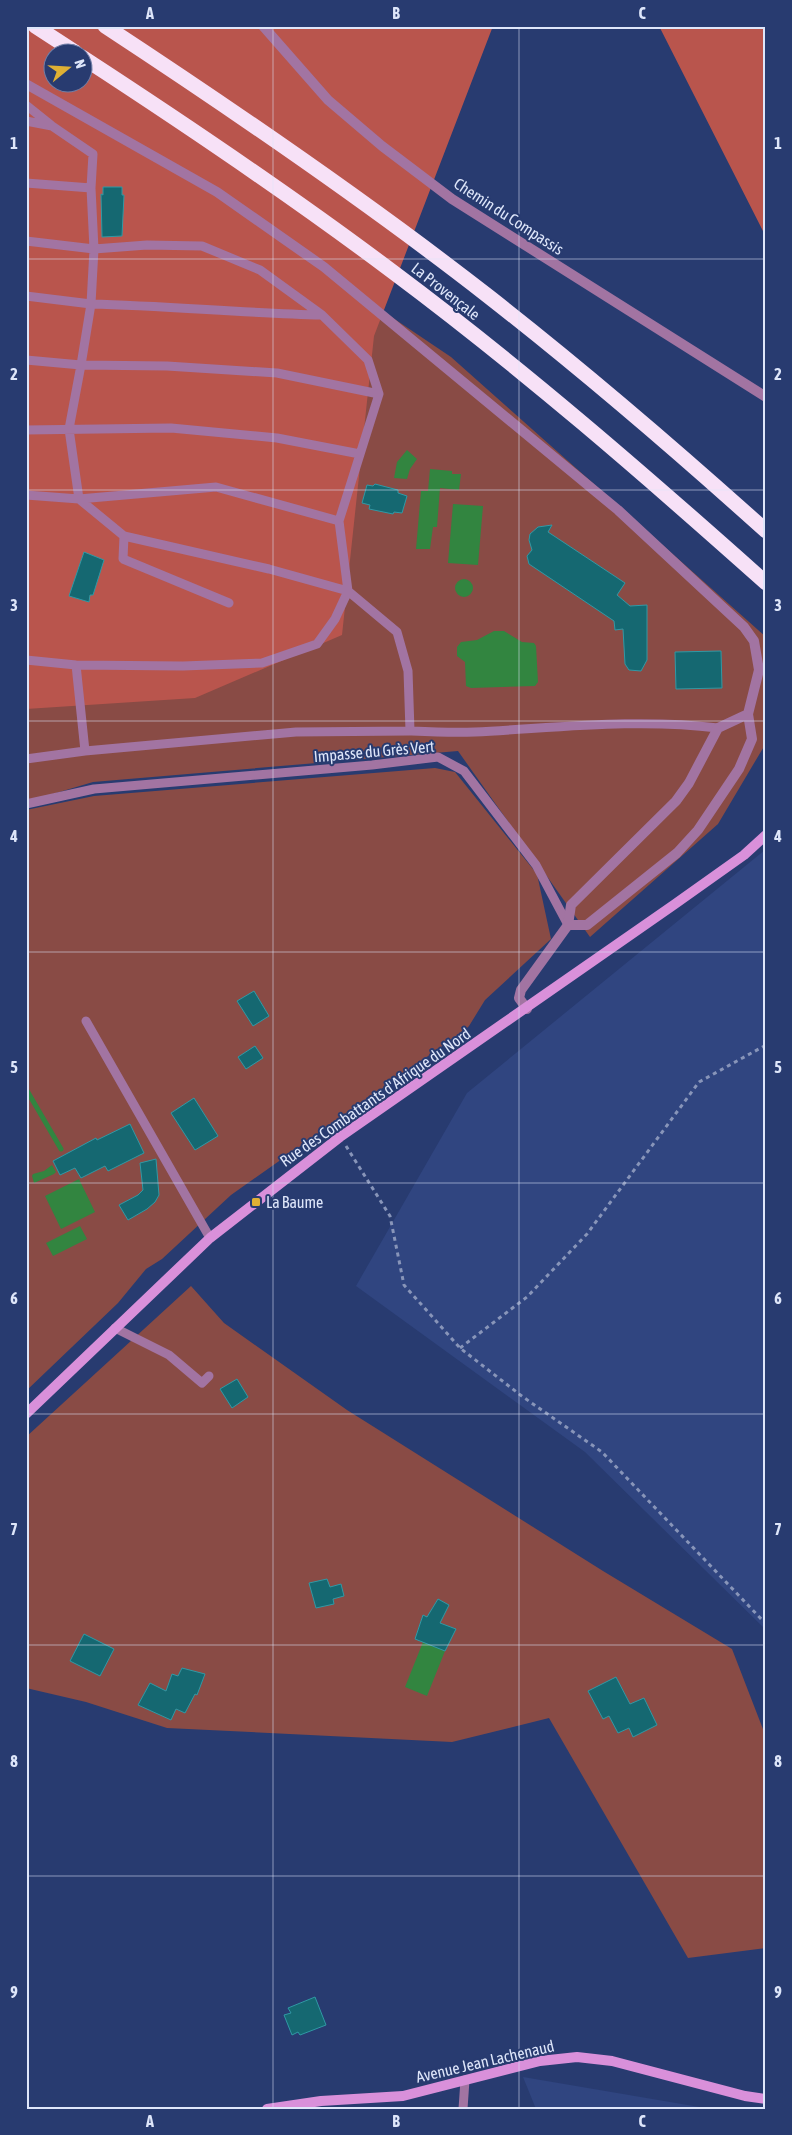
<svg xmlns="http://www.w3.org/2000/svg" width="792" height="2135" font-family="'Asap Condensed',sans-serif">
<rect width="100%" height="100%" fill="#283b70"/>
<!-- built -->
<path fill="#304580" d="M766,849V1630L585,1452L356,1286L467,1093Z
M523,2077L711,2109H536Z"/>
<!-- green -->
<path fill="#894b45" d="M26,100L225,205L451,357L766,637V743L718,824L590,937L458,751L93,782L26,802Z
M435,768L455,772L537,874L551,939L485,1000L469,1026L465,1030L231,1195L162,1259L146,1269L118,1303L26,1391V810L94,796Z
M191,1286L224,1323L347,1410L603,1571L732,1649L766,1737V1948L688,1958L549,1718L452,1742L167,1728L86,1702L26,1688V1437Z"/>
<!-- forest -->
<path fill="#b9554d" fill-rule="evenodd" d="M26,26H493L374,336L342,635L195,698L26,709ZM52,52H82V82H52Z
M659,26H766V237Z"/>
<!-- water -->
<path fill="#328540" d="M407,450L417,459L410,469L407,479L394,478L397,462Z
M430,469L452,471V474H461L459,490L440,488L437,527H433L430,549H416L421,491H428Z
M453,504L483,506L478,565L448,563Z
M455 588a9 9 0 1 1 18 0a9 9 0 1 1-18 0Z
M494,631H504L522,642L534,643L536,646L538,682L535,686L471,688L466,686L465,662L457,656V647L461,642L477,640Z
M52,1165L56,1172L54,1174L34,1183L32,1176L33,1174L44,1171Z
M79,1179L95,1212L61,1229L45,1196Z
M80,1226L87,1239L53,1256L46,1243Z
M423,1642L445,1651L427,1696L405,1687Z"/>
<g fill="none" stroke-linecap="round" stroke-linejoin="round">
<!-- stream -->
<path stroke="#328540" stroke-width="5" d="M26,1089L61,1149"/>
</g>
<!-- building -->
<path fill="#156871" stroke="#3099a5" d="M103,187H122V195H124L122,236L102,237L101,194L103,195Z
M375,484L398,490V493L407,496L402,513L394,512L393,514L369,509L370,505L362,503L367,485L373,486Z
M552,525L548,532L625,583L617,595L630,606L647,605V660L641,671L629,670L625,664L623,629L615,630L614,621L529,564L527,556L532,550L529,540L530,534L538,527Z
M84,552L104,560L93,595H90L89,602L69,596Z
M721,651L722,688L676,689L675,652Z
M254,991L269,1016L253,1026L237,1001Z
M255,1046L263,1058L246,1069L238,1057Z
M194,1098L218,1136L195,1150L171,1113Z
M130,1124L144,1153L108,1171L105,1166L81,1178L75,1168L60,1175L53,1161L96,1138L97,1140Z
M156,1159L159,1195L155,1202L147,1209L128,1220L119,1205L138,1195L143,1190L140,1163Z
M237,1379L248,1397L232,1408L220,1389Z
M327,1579L330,1587L341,1584L344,1596L333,1599L334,1604L316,1608L309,1583Z
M438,1599L449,1605L440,1623L456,1629L445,1651L415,1639L423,1615L427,1617Z
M84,1634L114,1649L100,1676L70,1661Z
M182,1668L205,1674L197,1695L195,1694L185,1713L176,1709L171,1720L138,1705L150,1683L166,1691L172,1674L178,1676Z
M616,1677L630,1704L644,1698L657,1725L633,1737L629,1728L618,1733L609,1716L603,1719L588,1691Z
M315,1997L326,2025L300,2035L298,2032L292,2035L284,2015L291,2013L288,2008Z"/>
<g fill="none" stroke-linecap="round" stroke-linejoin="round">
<!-- path -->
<path stroke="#8895b9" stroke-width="3" stroke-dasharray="4 4" stroke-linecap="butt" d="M346,1146L390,1216L404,1285L460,1348L523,1397L602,1452L766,1624
M460,1348L527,1297L587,1234L699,1082L766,1045"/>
<!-- lane -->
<path stroke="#a274a2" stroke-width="9" d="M26,105L51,125
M26,121L52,126L93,154L91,188L94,249L147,245L202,246L260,270L322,315L368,360L379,394
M26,183L91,188
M26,241L94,249L91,304L26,296
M26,360L81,365L91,304C168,306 245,313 322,315
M26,430L171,428L277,438L360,454
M26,495L79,499L124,536L269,569L348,591L397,632L408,671L410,731C432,732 453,733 475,732C556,728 637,718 718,728
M124,536L123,559L229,603
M26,660L76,665L183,666L262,663L317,644L335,619L348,591L339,521L379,394L277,373L167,366L81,365L69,429L79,499L216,487L339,521
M76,665L85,751
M26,759L85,751L296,732L410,731
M26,804L94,789L372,765L438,757L464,771L536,865L568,925
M86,1021L210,1238
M115,1328L169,1355L202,1383L209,1376
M463,2109L465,2080"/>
<!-- street -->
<path stroke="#a274a2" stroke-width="10" d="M263,26L328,100L382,146L452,199L766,397
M26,84L217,192L324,267L618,510L744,627L754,641L759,670L748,714L752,739L739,769L698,830L677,853L587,925H568
M527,1009L519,998L521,990L568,925L571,905L676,801L689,783L718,728L748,714"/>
<!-- secondary -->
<path stroke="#d990da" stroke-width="10" d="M26,1414L210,1238L340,1137L675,904L744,855L766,835
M267,2109L321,2101L403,2096L540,2061L577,2057L612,2061L745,2096L766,2099"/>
<!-- highway -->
<path stroke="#f7e1f7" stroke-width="15" d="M35,26L75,52
M105,26C236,112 365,200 488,296C584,371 676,450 766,531
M82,57C188,126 292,196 393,272C523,369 645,475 766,583"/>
</g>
<!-- grid -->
<path fill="none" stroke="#dee6fa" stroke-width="1" stroke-opacity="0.55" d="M273,26V2109M519,26V2109M26,259H766M26,490H766M26,721H766M26,952H766M26,1183H766M26,1414H766M26,1645H766M26,1876H766"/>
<!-- markers -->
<rect fill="#dfb034" stroke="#283b70" stroke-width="2" x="251" y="1197" width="10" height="10" rx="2.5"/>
<g text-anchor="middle" stroke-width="4" stroke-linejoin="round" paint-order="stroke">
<!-- street labels -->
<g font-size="16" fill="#dee6fa" stroke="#283b70">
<text transform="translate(509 216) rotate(33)" y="6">Chemin du Compassis</text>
<text transform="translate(446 291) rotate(38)" y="6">La Provençale</text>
<text transform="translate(374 751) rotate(-5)" y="6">Impasse du Grès Vert</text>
<text transform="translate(375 1097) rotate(-35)" y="6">Rue des Combattants d'Afrique du Nord</text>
<text transform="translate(485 2061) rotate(-13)" y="6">Avenue Jean Lachenaud</text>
</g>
<!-- poi labels -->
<g font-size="16" fill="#dee6fa" stroke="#283b70" text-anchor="start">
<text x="266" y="1208">La Baume</text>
</g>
</g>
<!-- border -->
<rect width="792" height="2135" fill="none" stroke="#283b70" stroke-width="55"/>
<!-- north arrow -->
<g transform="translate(68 68) rotate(72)"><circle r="24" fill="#283b70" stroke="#717fa7"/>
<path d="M0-4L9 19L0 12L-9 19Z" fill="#dfb034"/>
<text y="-8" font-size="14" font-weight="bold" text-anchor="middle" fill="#dee6fa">N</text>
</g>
<rect x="28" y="28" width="736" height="2080" fill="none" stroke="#dee6fa" stroke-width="2"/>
<g font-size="16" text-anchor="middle" font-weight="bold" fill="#dee6fa">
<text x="150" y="19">A</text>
<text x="396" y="19">B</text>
<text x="642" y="19">C</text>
<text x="14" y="149">1</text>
<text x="778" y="149">1</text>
<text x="14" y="380">2</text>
<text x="778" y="380">2</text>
<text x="14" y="611">3</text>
<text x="778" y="611">3</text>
<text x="14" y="842">4</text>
<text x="778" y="842">4</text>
<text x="14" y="1073">5</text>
<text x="778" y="1073">5</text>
<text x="14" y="1304">6</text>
<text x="778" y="1304">6</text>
<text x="14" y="1535">7</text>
<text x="778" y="1535">7</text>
<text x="14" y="1767">8</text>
<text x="778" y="1767">8</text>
<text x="14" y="1998">9</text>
<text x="778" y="1998">9</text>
<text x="150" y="2127">A</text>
<text x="396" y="2127">B</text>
<text x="642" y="2127">C</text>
</g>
</svg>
